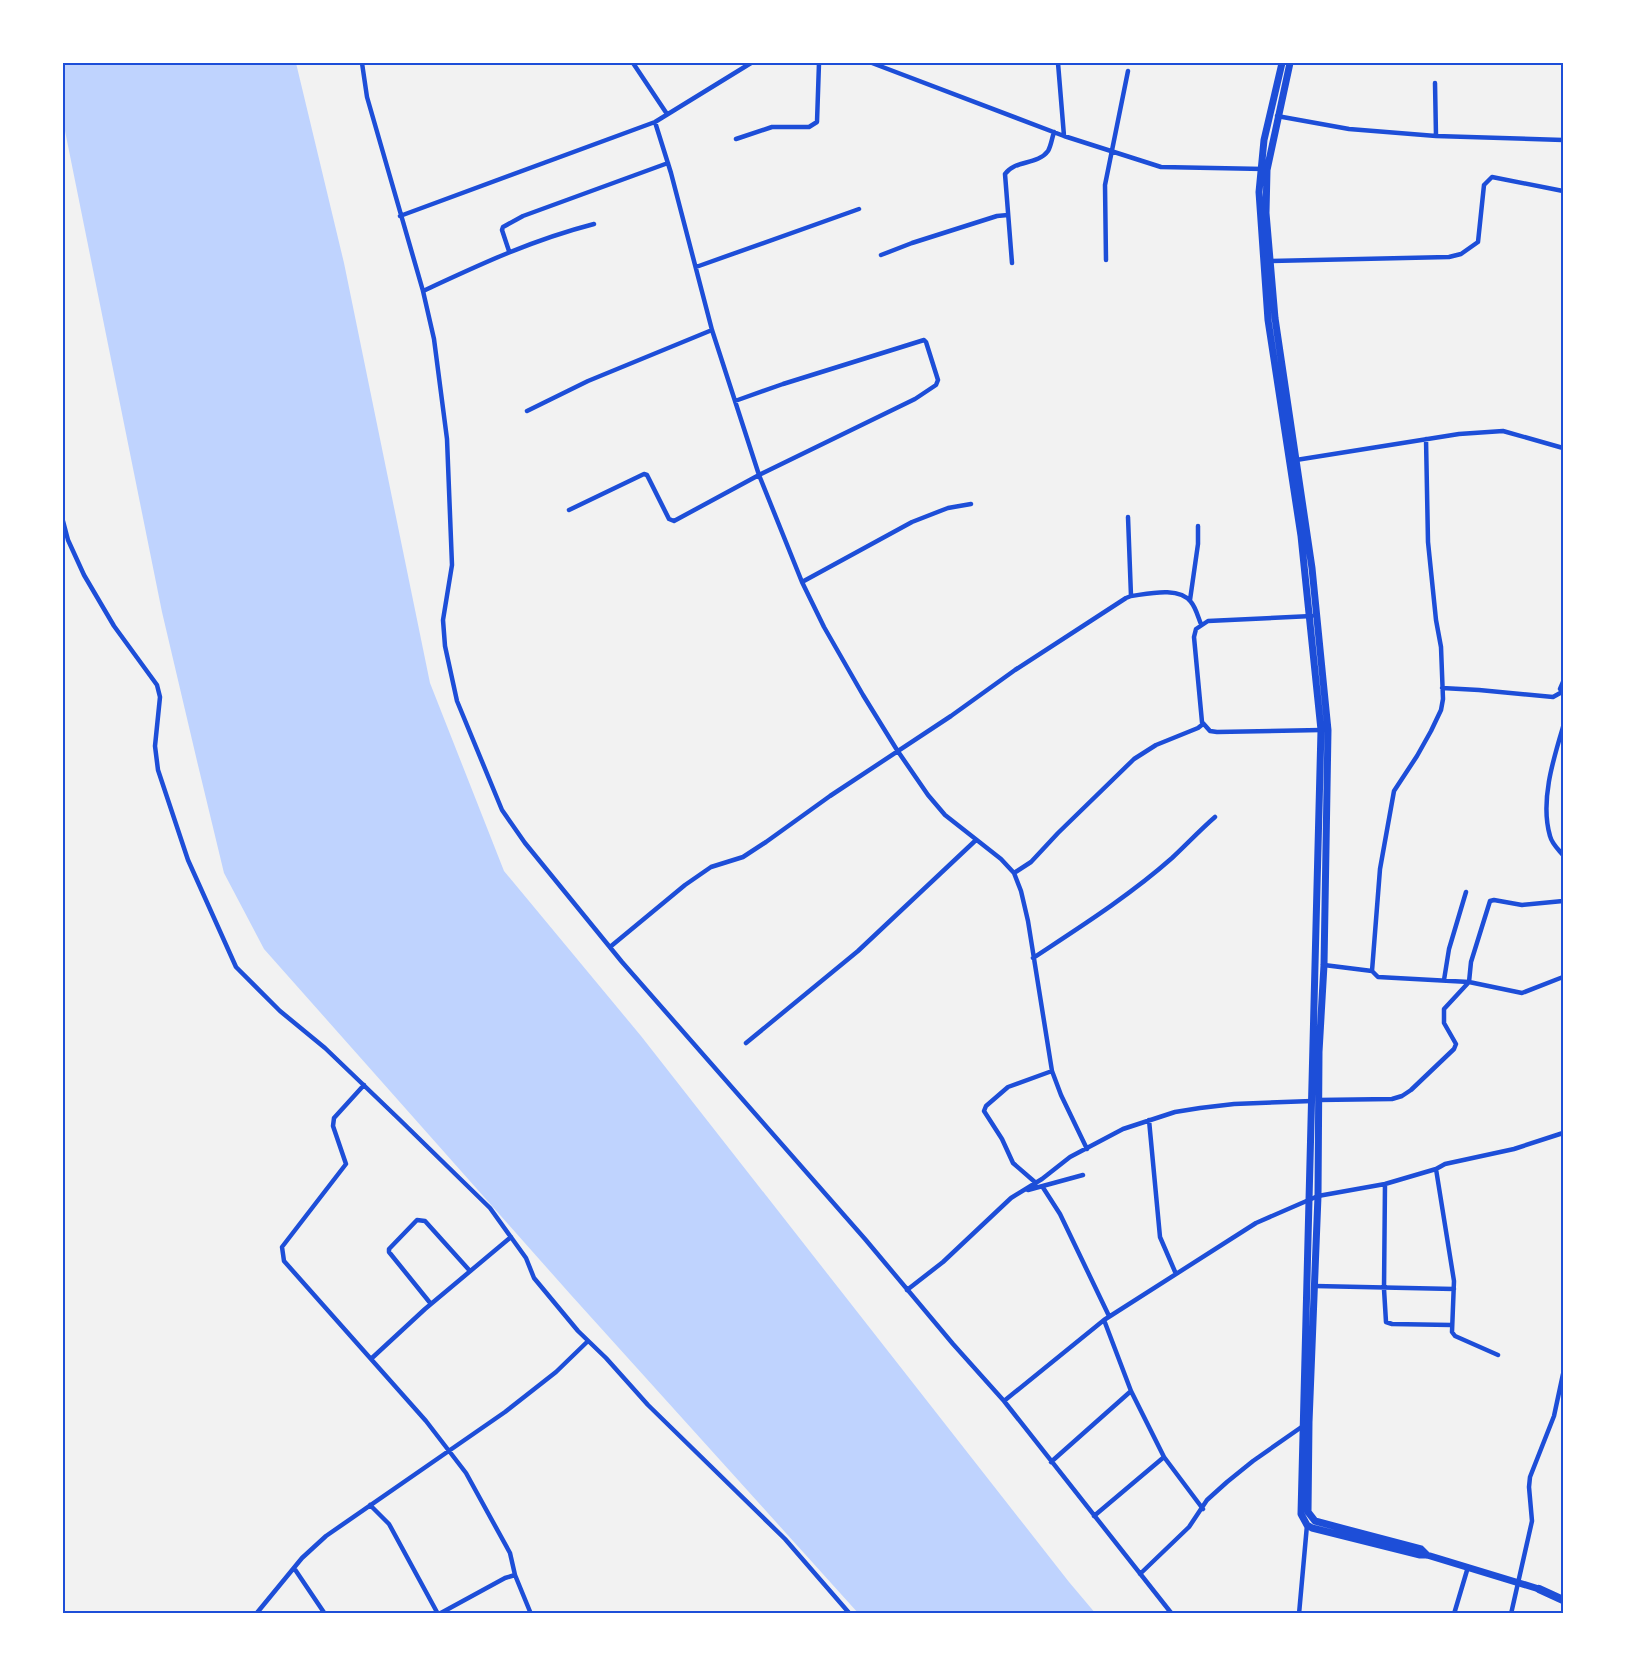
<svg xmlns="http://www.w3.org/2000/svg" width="1626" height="1677" font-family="'Alegreya Sans',sans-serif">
<rect width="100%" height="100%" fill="#f2f2f2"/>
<!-- water -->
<path fill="#bfd3fe" d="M63,63H296L344,263L430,683L504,871L641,1036L1069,1582L1096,1614H859L571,1295L264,949L224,873L197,761L162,612L63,121Z"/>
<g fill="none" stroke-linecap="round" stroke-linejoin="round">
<!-- minor -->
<path stroke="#1d4ed8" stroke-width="4.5" d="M362,63L367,97L423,291L434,339L447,439L452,565L443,620L445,646L457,701L502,810L525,843L622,962L865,1239L953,1344L1004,1401L1172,1614
M633,63L667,114
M872,63L1064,136L1161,167L1264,169
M1058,63L1064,136
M1435,83L1436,136
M1277,116L1349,129L1436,136L1563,140
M655,122L671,173L712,330L759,475L802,582L824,627L863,695L897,750L928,795L945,815L1001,859L1014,873L1021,891L1028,921L1052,1071L1061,1095L1087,1149
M736,139L772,127H809L817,122L819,63
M400,216L655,122L751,63
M509,251L502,230L503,227L523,216L668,163
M881,255L912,243L997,216L1008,215
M1106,260L1105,185L1128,71
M1271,261L1449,257L1461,254L1478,242L1484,185L1492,177L1563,191
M1012,263L1005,174C1014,160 1038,165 1048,151C1051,146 1052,138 1054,132
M696,267L859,209
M423,291C481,264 532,240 594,224
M527,411L588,381L712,330
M1426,439L1428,542L1436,620L1441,647L1443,699L1441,710L1431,731L1417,756L1394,791L1380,869L1372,971L1378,977L1469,982L1522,993L1563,977
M1296,460L1459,434L1503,431L1563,448
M569,510L644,474L647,475L669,519L674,521L759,475L915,399L936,385L938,380L926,342L924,340L783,384L735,401
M1128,517L1131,596
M63,521L68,540L84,575L114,626L157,685L160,697L155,746L158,770L188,860L236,967L280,1011L325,1048L400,1120L490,1208L526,1258L534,1278L578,1331L606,1358L648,1405L785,1539L850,1614
M802,582L912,522L948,508L971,504
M1190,600L1198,544V526
M1312,616L1208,621L1196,629L1194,637L1202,722L1210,731L1217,732L1321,730
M1563,682L1560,689L1563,693
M1442,688L1479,690L1553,697L1562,692
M1563,727C1553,760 1540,802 1550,836C1552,844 1558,849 1563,855
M1014,873L1031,862L1058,833L1134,759L1156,745L1198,728L1203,724
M610,947L685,885L711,867L743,857L766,842L830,796L951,716L1015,670L1126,598L1131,596C1147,594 1179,586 1191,602C1196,608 1198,617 1201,624
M1033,958C1080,927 1129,896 1172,858C1186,845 1200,830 1215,817
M1324,965L1372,971
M1444,980L1449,949L1466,892
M746,1043L858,951L976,840
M364,1085L334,1118L333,1126L346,1164L282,1247L284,1261L426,1421L466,1473L510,1553L515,1575L531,1614
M1318,1100L1392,1099L1402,1096L1411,1090L1454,1049L1456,1044L1444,1023V1009L1469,982L1471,962L1490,901L1494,900L1522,905L1563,901
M1149,1120L1160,1237L1176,1274
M1036,1183L1013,1163L1002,1139L984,1111L986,1106L1008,1087L1052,1071
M1385,1184L1384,1289L1386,1322L1392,1324L1451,1325
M1042,1186L1060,1214L1109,1316
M1028,1190L1083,1175
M1315,1286L1454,1289
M907,1290L943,1262L1011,1198L1042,1179L1070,1157L1123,1129L1175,1112L1200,1108L1234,1104L1312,1101
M431,1304L389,1252V1249L417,1220L425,1221L470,1271
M1104,1320L1131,1391L1164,1457L1203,1509
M1498,1355L1455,1336L1452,1332L1454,1281L1436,1169L1445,1164L1514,1149L1563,1133
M372,1358L425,1309L511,1237
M1004,1401L1104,1320L1256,1223L1318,1196L1385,1184L1436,1169
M1051,1462L1131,1391
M370,1505L389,1524L438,1614
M1094,1516L1164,1457
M294,1568L325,1614
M1140,1574L1189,1527L1207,1500L1227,1482L1253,1461L1303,1426
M256,1614L302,1558L326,1536L505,1412L556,1372L588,1341
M439,1614L505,1578L515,1575
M1299,1614L1307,1525
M1454,1614L1468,1567
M1511,1614L1532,1521L1529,1487L1530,1477L1554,1416L1563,1374"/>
<!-- primary -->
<path stroke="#1d4ed8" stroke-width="7" d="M1282,63L1264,140L1259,192L1268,320L1301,536L1321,730L1301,1514L1307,1525L1312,1528L1420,1555H1427L1539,1589
M1290,63L1267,170L1266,213L1275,318L1312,568L1328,730L1324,965L1319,1052L1318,1196L1309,1422L1308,1512L1315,1521L1421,1549L1427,1555"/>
<!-- trunk -->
<path stroke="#1d4ed8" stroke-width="8" d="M1539,1589L1563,1600"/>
</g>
<!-- border -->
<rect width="1626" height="1677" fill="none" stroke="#ffffff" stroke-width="129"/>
<rect x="64" y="64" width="1498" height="1548" fill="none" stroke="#1d4ed8" stroke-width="2"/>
</svg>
